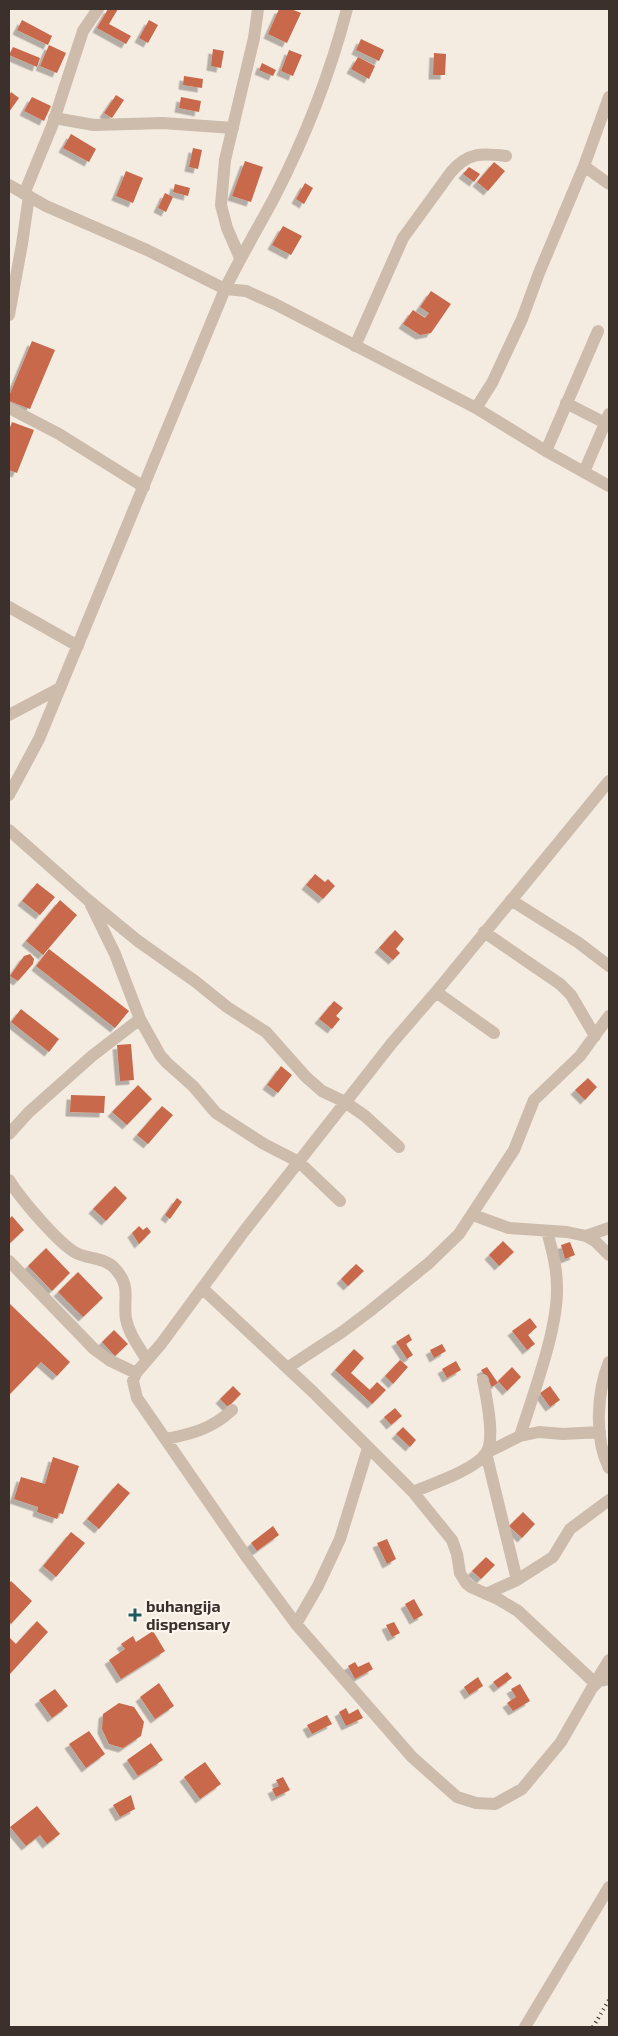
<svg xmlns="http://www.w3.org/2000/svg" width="618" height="2036" font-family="'Exo 2',sans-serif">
<defs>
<filter id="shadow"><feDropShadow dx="-4.5" dy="4.5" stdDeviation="0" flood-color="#0004"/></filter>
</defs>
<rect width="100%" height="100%" fill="#f4ebe1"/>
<!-- building -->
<path fill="#c8694b" filter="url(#shadow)" d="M108,9H118L109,24L131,36L126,44L97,28Z
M279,9H291L301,13L287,43L268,34Z
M22,20L52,36L48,45L17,30Z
M149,20L158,25L148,43L139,38Z
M361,39L384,50L379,61L356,50Z
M49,45L66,53L57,73L40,66Z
M13,47L40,58L37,67L9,55Z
M213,49L224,51L221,68L211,66Z
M289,50L302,55L293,76L281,71Z
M434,53L446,54L445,75H433Z
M358,57L375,66L369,79L351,69Z
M262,63L276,70L273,76L259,70Z
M184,76L203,79L202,88L183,85Z
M11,92L19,98L9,112V96Z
M116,95L124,100L112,118L104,113Z
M32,97L51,106L44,121L24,111Z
M181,97L201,101L199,112L179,108Z
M71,134L96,149L89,162L63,148Z
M193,148L202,150L198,169L189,167Z
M245,161L263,167L251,202L232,196Z
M494,162L505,171L488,191L477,182Z
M469,167L480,174L474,182L463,174Z
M126,171L143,178L133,203L116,196Z
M305,183L313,188L304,204L296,199Z
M175,184L190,188L188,196L173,192Z
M165,193L173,197L166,212L158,208Z
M283,226L302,236L291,255L272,245Z
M431,291L451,304L431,333L420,335L403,324L413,310L425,318L429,313L420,307Z
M32,341L55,350L30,409L9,401V396Z
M12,422L34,430L17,473L9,470V430Z
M315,874L325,882L328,879L335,886L323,899L306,885Z
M37,883L55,897L40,915L22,901Z
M60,900L77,915L43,955L26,941Z
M395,930L404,939L396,949L400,953L393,960L379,948Z
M49,949L129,1011L115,1028L36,966Z
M30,954L34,959L33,964L18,981L10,976L24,956Z
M334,1001L343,1008L336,1016L340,1019L332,1029L319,1019Z
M21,1009L59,1039L49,1052L11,1022Z
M131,1044L134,1080L120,1081L117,1045Z
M281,1066L292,1075L278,1093L267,1085Z
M588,1078L597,1087L585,1100L575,1090Z
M138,1085L152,1099L127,1125L112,1112Z
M71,1095L105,1096L104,1113L70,1112Z
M162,1106L173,1115L148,1144L137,1135Z
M115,1186L127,1198L106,1221L93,1209Z
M177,1198L182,1202L170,1219L165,1215Z
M12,1216L24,1230L10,1243L9,1219Z
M139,1226L143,1230L147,1227L151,1232L139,1244L132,1233Z
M503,1241L514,1252L499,1266L489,1255Z
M570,1242L575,1255L565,1259L561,1245Z
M46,1248L70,1273L52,1291L28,1266Z
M356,1264L364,1271L348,1286L341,1279Z
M78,1272L103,1298L83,1317L58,1292Z
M10,1304L70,1362L57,1376L41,1362L9,1395Z
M530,1318L537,1327L528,1335L535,1344L527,1350L512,1331Z
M114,1330L128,1344L115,1356L102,1342Z
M409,1334L412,1340L406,1344L413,1355L407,1359L396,1342Z
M442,1344L446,1351L434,1358L430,1350Z
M354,1349L364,1358L351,1373L370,1390L377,1382L386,1390L372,1404L335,1370Z
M400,1360L408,1367L393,1384L385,1376Z
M456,1361L461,1370L447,1378L442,1369Z
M487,1367L498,1383L492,1387L481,1370Z
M512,1367L521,1377L507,1391L498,1381Z
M233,1386L241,1394L228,1407L220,1399Z
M550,1386L560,1400L550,1407L540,1393Z
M395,1408L402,1416L391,1425L384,1417Z
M403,1427L416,1440L410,1447L396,1434Z
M53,1457L79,1466L63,1514L59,1513L57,1519L37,1512L38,1507L14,1499L21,1477L45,1484Z
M118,1483L130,1493L99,1529L87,1519Z
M523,1512L535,1524L522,1538L509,1526Z
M273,1526L279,1535L257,1551L251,1543Z
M71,1532L85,1543L56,1577L43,1566Z
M387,1539L396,1559L387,1564L377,1543Z
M486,1557L495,1565L481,1579L472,1571Z
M11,1581L32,1601L11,1624L9,1621V1584Z
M414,1599L423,1615L414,1620L405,1604Z
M37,1621L48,1632L9,1675V1637L16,1644Z
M394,1622L400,1633L392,1637L386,1625Z
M153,1631L165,1651L121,1679L109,1660L125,1649L121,1644L133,1636L136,1642Z
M355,1662L358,1667L369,1662L373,1669L355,1679L348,1666Z
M507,1672L512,1678L498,1688L493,1682Z
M478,1677L483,1686L469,1695L464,1687Z
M159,1683L174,1706L155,1719L140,1697Z
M520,1684L530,1701L513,1711L507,1703L516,1697L511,1689Z
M55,1689L68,1706L52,1718L39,1700Z
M119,1703L134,1707L144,1722L141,1736L123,1748L109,1744L102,1729L103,1714Z
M346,1708L349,1714L358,1709L363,1718L346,1726L339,1712Z
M327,1715L332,1724L312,1734L307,1725Z
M89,1731L105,1754L86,1768L69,1744Z
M151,1743L163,1760L138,1776L127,1760Z
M205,1762L221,1784L200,1799L184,1777Z
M283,1777L290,1790L276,1797L272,1789L279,1786L276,1780Z
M131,1795L135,1809L120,1817L113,1805Z
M37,1806L60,1834L47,1844L40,1835L26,1846L10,1827Z"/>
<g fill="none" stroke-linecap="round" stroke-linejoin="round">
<!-- minor -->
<path stroke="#cdbbac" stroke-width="12" d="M54,118L94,125L163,123L233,128
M584,166L609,184
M9,185L46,206L147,250L225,289L246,291L275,304L476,408L546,451L609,486
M24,194L52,126L83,31L98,9
M240,258L227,228L221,205L225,160L254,38L258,9
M9,315L22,244L29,196
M355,346L403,238L451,172C468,152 482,153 506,156
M566,403L605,423
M9,408L59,434L144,487
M476,408L492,383L522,319L539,273L584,166L609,97
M546,451L598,331
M584,472L609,414
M9,607L78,646
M9,715L60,688
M609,781L436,992L392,1043L245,1230L161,1344L136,1373L133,1381L137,1398L248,1559L296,1624L412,1757L457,1797L476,1803L495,1804L522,1789L561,1742L592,1688L599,1681L609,1679
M9,795L39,739L225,289C240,258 258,228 274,198C305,138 330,74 347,9
M9,830L88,900L138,941L196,982L227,1007L266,1032L306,1077L322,1091L345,1102L365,1116L399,1147
M511,900L579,943L609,966
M91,905L115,954L140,1019L160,1055L167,1063L193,1086L216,1113L264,1144L299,1162L340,1201
M484,932L560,984L571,995L595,1036
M436,992L494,1033
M9,1134L29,1112L92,1056L140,1019
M9,1180C20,1198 58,1243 76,1253C90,1260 107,1257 117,1271C131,1287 123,1301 126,1319C129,1334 139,1347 147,1360
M473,1215L509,1228L567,1232L586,1236L595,1241L609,1255
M586,1236L609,1228
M9,1261L94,1349L109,1360L136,1373
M202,1288L313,1392L413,1492L452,1540L457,1554L460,1573L466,1583L471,1587L498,1599L518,1611L595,1683L609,1660
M609,1362C597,1392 594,1438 609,1468
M287,1368L342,1332L370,1311L429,1263L459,1234L514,1150L534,1100L580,1056L609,1016
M520,1436C533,1394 558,1330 557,1287C557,1268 552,1250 547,1231
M166,1439C191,1434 212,1429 232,1410
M413,1492C432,1484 475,1470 486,1453C496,1439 486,1396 483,1380
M517,1580L486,1453L520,1436L539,1432L563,1434L600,1432
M486,1594L517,1580L553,1557L570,1529L609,1500
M296,1624L318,1586L340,1539L368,1448
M525,2027L609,1887"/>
<!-- rail -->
<path stroke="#3b302b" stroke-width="4" stroke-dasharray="1 4" stroke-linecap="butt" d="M593,2027L609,2000"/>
</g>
<!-- markers -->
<path fill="#1f5a5e" stroke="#fbf5ee" stroke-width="2" d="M132.5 1607.5h5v5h5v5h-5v5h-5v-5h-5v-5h5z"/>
<g text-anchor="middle" stroke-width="4.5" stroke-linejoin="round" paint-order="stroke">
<!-- poi labels -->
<g font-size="16" font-weight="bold" fill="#3b302b" stroke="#fbf5ee" text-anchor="start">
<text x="146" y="1612">buhangija<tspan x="146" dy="18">dispensary</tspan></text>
</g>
</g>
<!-- border -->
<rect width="618" height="2036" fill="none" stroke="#3b302b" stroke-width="20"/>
</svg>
